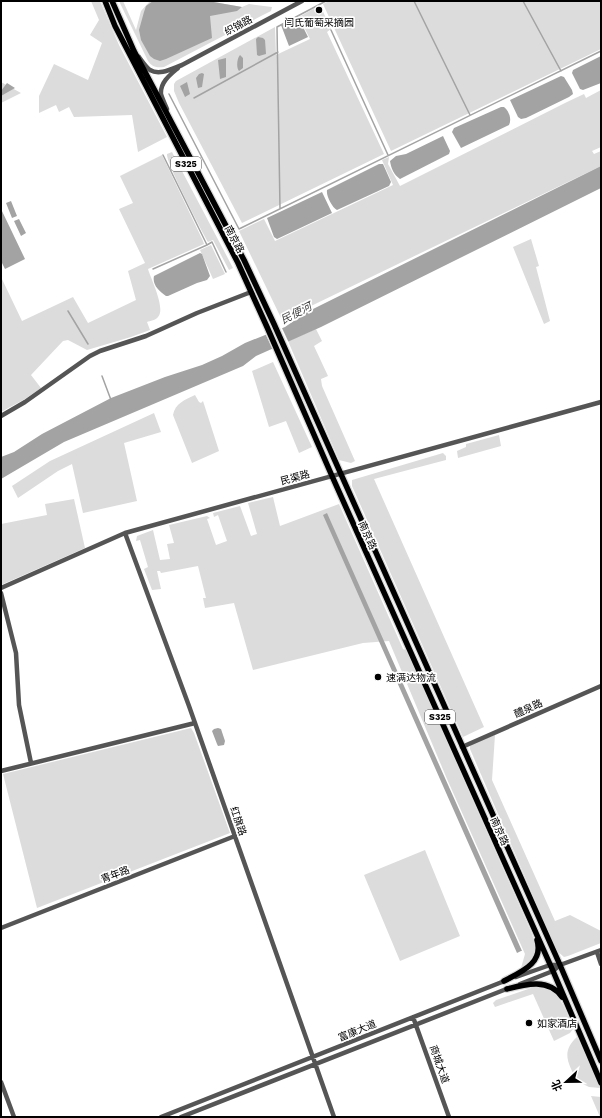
<svg xmlns="http://www.w3.org/2000/svg" width="602" height="1118" font-family="'Work Sans','Noto Sans SC',sans-serif">
<rect width="100%" height="100%" fill="#fff"/>
<!-- green -->
<path fill="#dcdcdc" d="M91,1H100L119,45L167,137L138,152L132,115L74,117L69,107L59,112L56,105L39,113V96L54,64L88,80L102,43L90,35L99,20Z
M119,1H123L136,30L141,11L150,1H208L242,7L249,4L272,7L271,11L261,16L164,67C157,68 152,67 148,61Z
M329,1H601V49L391,151L323,4Z
M320,5L331,29L327,32L384,154L242,223L179,103L174,91V84L176,81L275,27L276,55L310,39L299,17Z
M1,82L21,93L1,103Z
M601,90V147L592,151L594,154L601,151V166L282,320L239,231L264,219L275,241L393,185L382,160L389,157L388,164L400,186L567,102L584,94L586,98Z
M172,152L233,268L229,270L213,240L208,242C201,229 166,163 167,154Z
M162,155L203,241L204,244L148,269C151,279 166,309 158,317C156,320 150,321 147,322L150,330L131,337L87,350L68,340L63,341L31,375L41,388L25,399L1,412V277L22,321L73,297L88,323L136,300L128,271L145,263L119,209L133,203L120,176Z
M531,239L539,266L536,267L550,321L544,324L513,247Z
M211,245L225,274L213,279L200,250Z
M316,329L322,341L314,346L328,376L321,379L322,386L355,461L351,463L339,460L288,341Z
M273,362L312,447L299,453L286,421L269,427L252,371Z
M195,395L199,402L201,403L203,401L219,451L192,463L173,415C175,403 185,400 195,395Z
M154,413L161,432L124,443L137,501L83,513L72,464L58,471L18,498L12,486L50,461Z
M499,435L501,446L458,458L457,451L466,447V444Z
M443,453L446,456V460L374,479L484,727L463,737L352,486V480Z
M273,497L280,526L339,504L403,649L406,650L532,934C537,949 536,961 521,968L525,954L447,779L389,641L363,643L253,670L234,603L205,608L203,598H206L198,566L161,573L160,571H157L161,589L152,590L144,569L148,567L140,540L136,541L137,536L153,530L160,560L170,559L167,544L174,543L169,525L207,516L210,518L207,519L216,545L227,541L218,515L214,517L213,513L240,506L251,536L257,534L248,503Z
M74,499L85,548L1,585V524L47,515L45,504Z
M191,728L194,733L230,833L37,908L3,774Z
M495,735L492,780L555,921L570,915L601,931V943L568,956L564,957L557,951L470,749V746L472,744Z
M425,850L460,936L400,961L364,875Z
M534,987C559,985 566,1010 573,1029L570,1033L554,1041L533,994L495,1007L493,1003L496,1000Z
M577,1037L600,1088L589,1087L577,1081C569,1065 560,1052 577,1037Z
M591,1096L601,1097V1117H600Z"/>
<!-- water -->
<path fill="#a3a3a3" d="M153,1H208L242,7L237,11L210,16L212,38L166,59L160,61L154,59L150,56L141,40L139,30L144,12L146,6Z
M296,17L300,21L308,37L289,46L281,25Z
M258,37L263,38L265,40L266,54L259,56L257,55L256,39Z
M240,55L243,58V68L239,71C236,68 237,58 240,55Z
M601,56V83L583,90L580,89L572,73L573,70Z
M226,58V77L220,79L218,60Z
M202,73L204,74L202,87L198,88L196,78L199,74Z
M561,76L564,77L572,90L573,94L569,97L526,118L521,119L518,117L510,100Z
M187,82L190,94L185,97L180,86Z
M7,83L15,88L1,96V91Z
M501,107H504C509,111 512,119 509,125L461,148L452,132L454,128Z
M443,136L450,151L449,154L400,179C394,175 391,168 390,161L396,156L406,154Z
M379,164H383L391,182L389,186L337,210C332,207 326,196 327,190Z
M601,166V188L321,327L256,356L243,366L64,442L1,479V457L14,452L42,434L111,398L165,377L202,365L222,356L245,343L285,327L307,312Z
M322,192L332,213L277,239L274,237L267,218Z
M11,201L17,216L12,218L6,203Z
M1,209L25,259L5,269L1,261Z
M19,219L26,233L21,236L14,221Z
M200,253L202,254L210,276L207,280L197,283L168,296H166C159,291 152,285 154,276Z
M327,513L522,951H521L517,953L323,515Z
M218,728L221,729L225,741L224,745L218,746L217,744L212,731L214,729Z"/>
<!-- pier -->
<path fill="#fff" d="M281,326L289,343L273,350L265,333Z"/>
<g fill="none" stroke-linecap="round" stroke-linejoin="round">
<!-- stream -->
<path stroke="#a3a3a3" stroke-width="1.5" d="M414,1L470,115
M523,1L561,71
M331,30L388,155
M169,94L239,229L601,51
M194,98L278,52
M163,155L207,245L212,242L226,272
M280,209L277,27L326,1
M153,269L207,245
M68,311L88,344
M102,376L111,400"/>
<defs>
<path id="major" d="M105,1L115,26L238,263L267,327L332,476L553,971L601,1083
M112,1L134,51L244,260L274,324L560,965L601,1061
M504,981C521,972 544,963 537,940
M507,989C526,984 549,978 562,997"/>
</defs>
<!-- major casing -->
<use href="#major" stroke="#dbdbdb" stroke-width="8"/>
<!-- minor -->
<path stroke="#555" stroke-width="4.5" d="M139,57C142,61 146,67 150,70C160,76 173,68 182,65L302,1
M167,109C165,104 162,98 161,94C160,82 171,74 178,68
M1,416L25,402L90,356L100,351L146,336L197,313L251,292
M125,533L189,706L334,1117
M1,588L125,533L601,402
M1,593L16,653L19,705L31,763
M462,747L601,686
M1,771L195,723
M1,928L235,836
M597,952L601,964
M516,977L550,965H560
M520,984L553,971L560,965L601,950
M413,1017L449,1117
M1,1082L14,1117
M161,1117L507,980
M181,1117L509,988"/>
<!-- major -->
<use href="#major" stroke="#000" stroke-width="5.5"/>
</g>
<!-- markers -->
<g fill="#000" stroke="#fff" stroke-width="1.5">
<circle cx="319" cy="10" r="4"/>
<circle cx="378" cy="677" r="4"/>
<circle cx="529" cy="1023" r="4"/>
</g>
<g text-anchor="middle" stroke-width="3.5" stroke-linejoin="round" paint-order="stroke">
<!-- shield labels -->
<g fill="#fff" stroke="#4c4c4c" stroke-width="1">
<rect x="171" y="157" width="30" height="14" rx="3"/>
<rect x="425" y="710" width="30" height="14" rx="3"/>
</g>
<g font-size="9" font-weight="bold" fill="#000">
<text x="186" y="167">S325</text>
<text x="440" y="720">S325</text>
</g>
<!-- poi labels -->
<g font-size="10" fill="#000" stroke="#fff" text-anchor="start">
<text x="319" y="26" text-anchor="middle">闫氏葡萄采摘园</text>
<text x="386" y="681">速满达物流</text>
<text x="537" y="1027">如家酒店</text>
</g>
<!-- street labels -->
<g font-size="10" fill="#000" stroke="#fff">
<text transform="translate(238 25) rotate(-28)" y="4">织锦路</text>
<text transform="translate(235 239) rotate(62)" y="4">南京路</text>
<text transform="translate(295 477) rotate(-15)" y="4">民渠路</text>
<text transform="translate(368 535) rotate(66)" y="4">南京路</text>
<text transform="translate(528 708) rotate(-24)" y="4">醴泉路</text>
<text transform="translate(239 821) rotate(71)" y="4">红旗路</text>
<text transform="translate(500 831) rotate(66)" y="4">南京路</text>
<text transform="translate(115 874) rotate(-21)" y="4">青年路</text>
<text transform="translate(357 1030) rotate(-22)" y="4">富康大道</text>
<text transform="translate(440 1064) rotate(71)" y="4">商城大道</text>
</g>
<!-- water labels -->
<g font-size="11" font-style="italic" fill="#444" stroke="#fff">
<text transform="translate(296 313) rotate(-27)" y="4">民便河</text>
</g>
</g>
<!-- border -->
<rect width="602" height="1118" fill="none" stroke="#000000" stroke-width="4"/>
<!-- north arrow -->
<g transform="translate(566 1082) rotate(248)" stroke="#ffffff" stroke-width="3" paint-order="stroke">
<path d="M0-3L7 15L0 10L-7 15Z" fill="#000000"/>
<text y="-6" font-size="11" font-weight="bold" text-anchor="middle" fill="#000000">北</text>
</g>
</svg>
